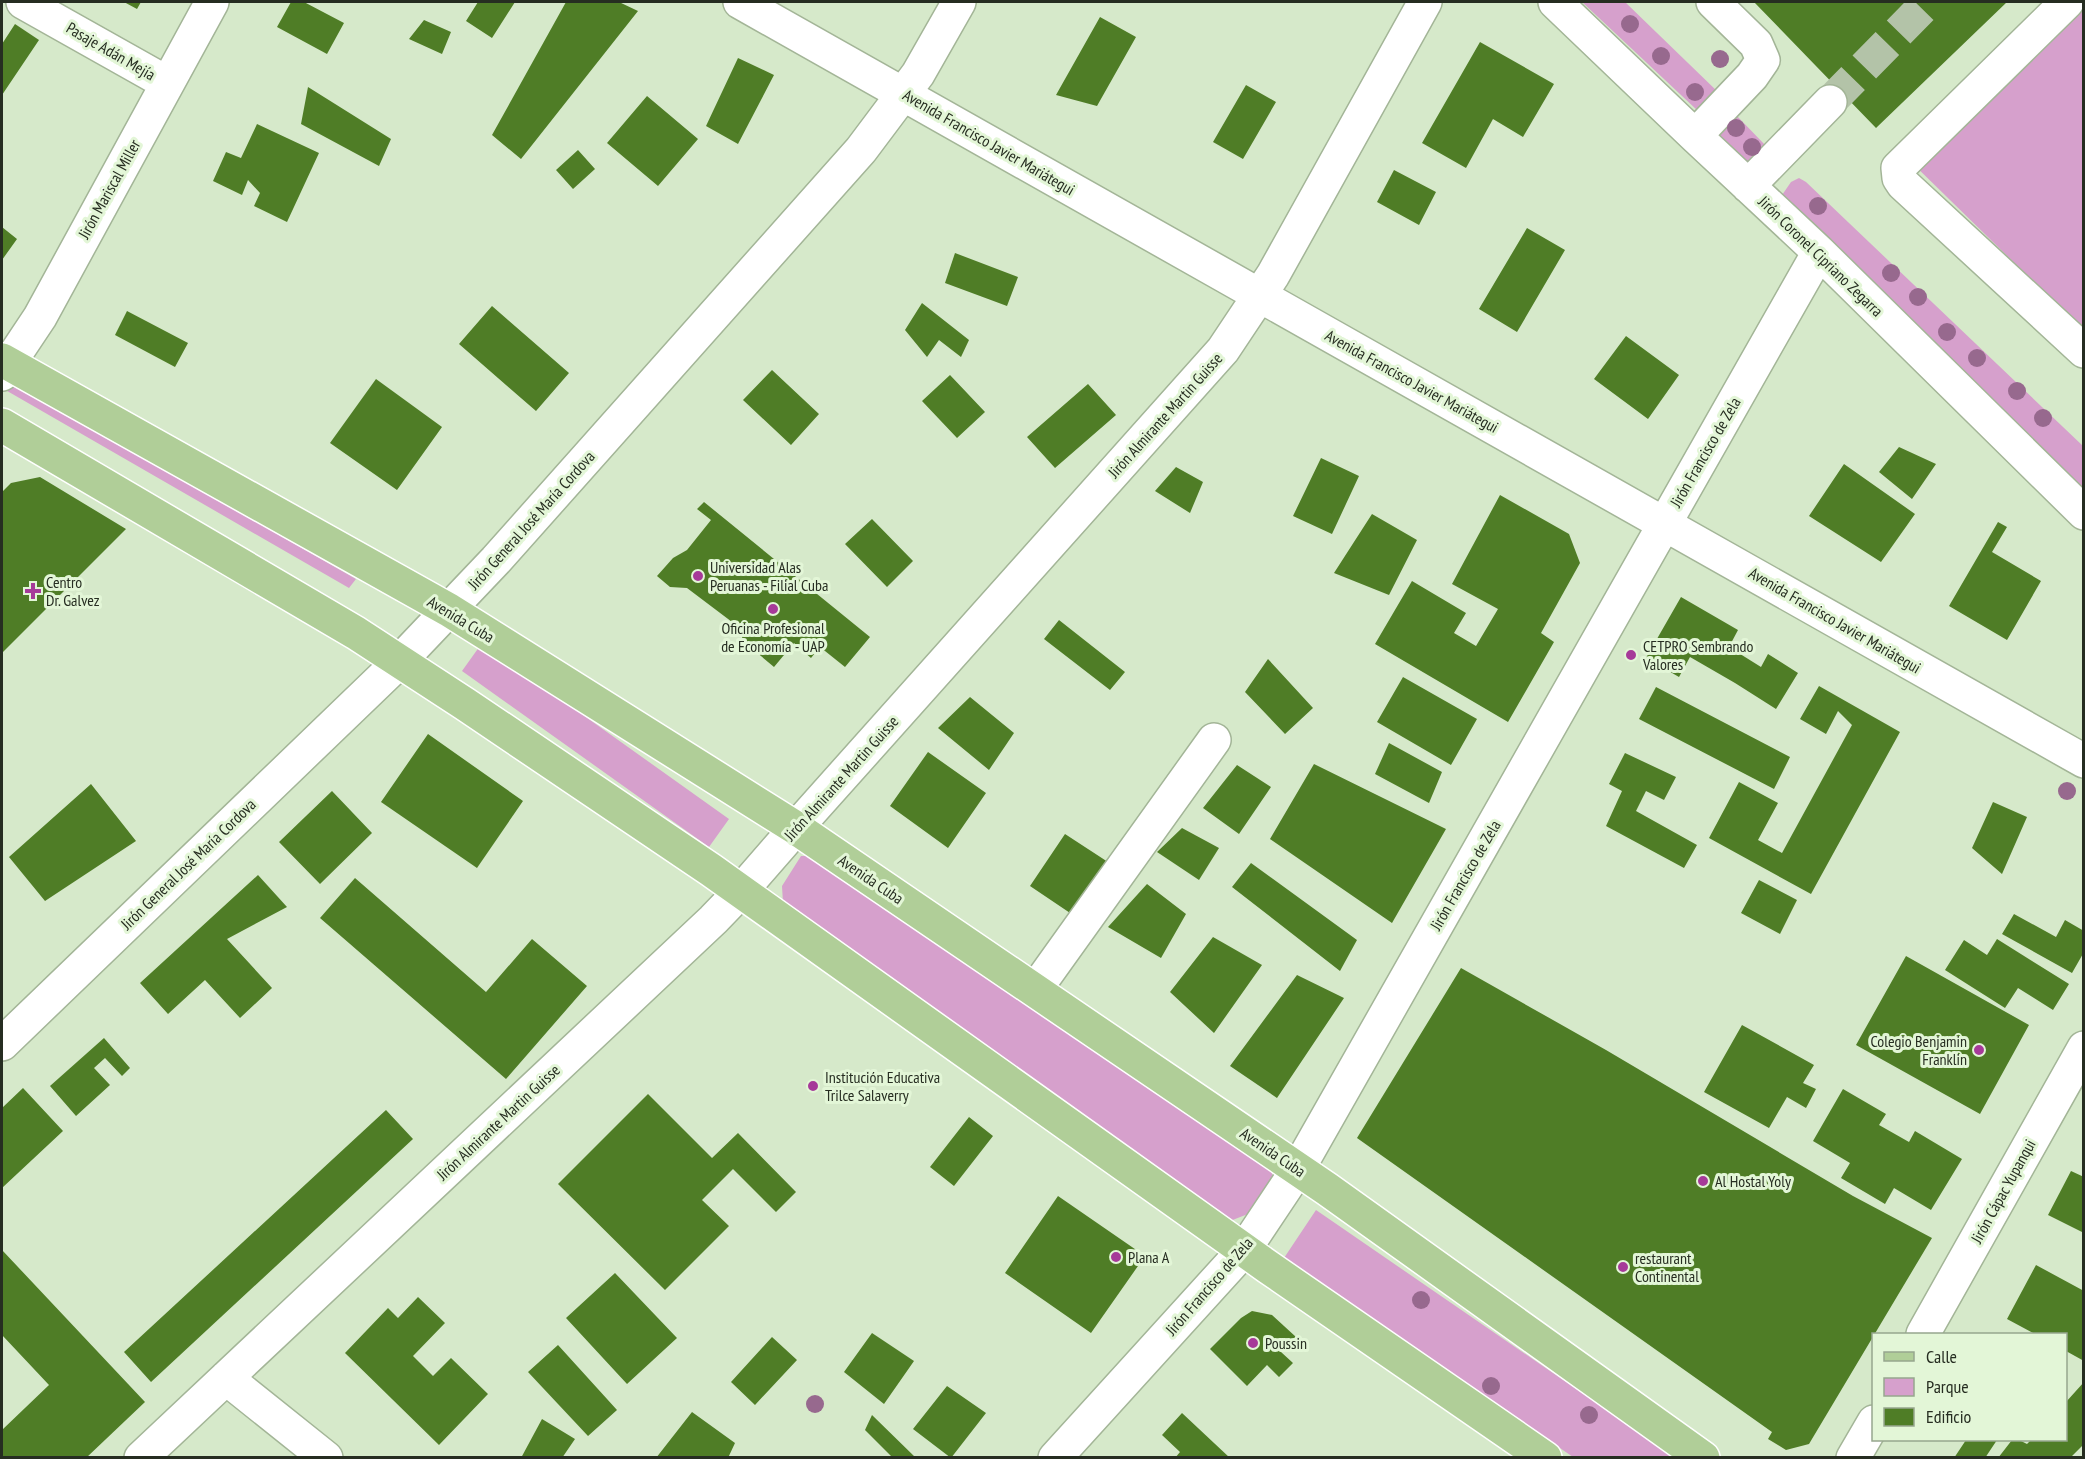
<svg xmlns="http://www.w3.org/2000/svg" width="2085" height="1459" font-family="'PT Sans Narrow',sans-serif">
<rect width="100%" height="100%" fill="#d6e9ca"/>
<!-- green -->
<path fill="#d6a0cc" d="M1582,2H1625L1719,93L1698,111Z
M2071,2H2083V330L1906,157Z
M1736,115L1767,147L1749,166L1715,133Z
M1799,178L1806,182L2083,446V488L1780,198L1791,182Z
M2,377L356,579L349,588L2,388Z
M482,643L729,819L709,847L462,671Z
M801,856H815L1270,1165L1274,1181L1248,1214L1230,1221L783,903L782,886Z
M1316,1210L1675,1457H1573L1284,1258Z"/>
<!-- building -->
<path fill="#4f7d26" d="M124,2H141L137,9Z
M291,2H304L344,23L327,54L277,27Z
M478,2H515L492,38L466,21Z
M566,2H619L638,11L521,159L492,135Z
M1754,2H2007L1876,128Z
M1100,17L1136,37L1097,106L1056,95Z
M424,20L451,32L442,54L409,39Z
M15,24L39,40L2,95V44Z
M1480,42L1554,84L1523,137L1493,119L1466,168L1422,143Z
M738,58L774,75L738,144L706,126Z
M1246,85L1276,102L1243,159L1213,142Z
M308,87L391,139L379,166L301,124Z
M647,96L698,139L658,186L607,143Z
M257,124L319,153L287,222L254,206L260,193L248,180L242,195L213,181L226,152L241,158Z
M578,150L595,169L573,189L556,170Z
M1394,170L1436,192L1419,225L1377,202Z
M2,227L17,239L2,260Z
M1527,228L1565,250L1517,332L1479,309Z
M955,253L1018,277L1007,306L945,283Z
M922,303L969,340L961,357L939,340L927,357L905,330Z
M492,306L569,373L536,411L459,344Z
M127,311L188,343L175,367L115,335Z
M1626,336L1679,375L1648,419L1594,379Z
M772,370L819,414L791,445L743,400Z
M950,375L985,412L957,438L922,401Z
M376,379L442,427L397,490L330,443Z
M1088,384L1116,415L1055,468L1027,437Z
M1899,447L1936,464L1912,499L1879,472Z
M1321,458L1359,476L1332,534L1293,516Z
M1844,464L1915,514L1881,562L1809,516Z
M1176,467L1203,482L1190,513L1155,491Z
M40,477L126,529L2,653V492L11,483Z
M1500,495L1569,534L1580,563L1541,633L1554,642L1508,722L1375,644L1412,581L1466,613L1454,633L1476,646L1498,609L1452,584Z
M704,502L870,637L845,667L820,647L811,658L794,643L774,667L743,641L740,628L687,588L670,587L657,576L673,558L687,550L711,520L697,509Z
M1372,514L1417,540L1389,595L1334,573Z
M872,519L913,561L887,587L845,544Z
M1998,522L2007,527L1992,552L2041,581L2007,640L1949,606Z
M1681,597L1738,630L1729,647L1761,667L1768,654L1798,673L1776,709L1735,683L1690,657L1679,677L1646,658Z
M1059,620L1125,672L1110,690L1044,639Z
M1268,659L1313,708L1285,734L1245,692Z
M1403,677L1477,719L1451,765L1377,722Z
M1819,686L1900,732L1811,894L1709,838L1739,782L1778,803L1758,840L1782,853L1852,725L1838,711L1826,734L1800,719Z
M1656,687L1790,757L1774,789L1639,719Z
M970,697L1014,733L989,770L938,728Z
M428,734L523,801L477,868L381,802Z
M1389,743L1442,772L1429,803L1375,774Z
M928,752L986,793L948,848L890,806Z
M1625,753L1676,777L1664,800L1646,791L1636,811L1697,845L1684,868L1606,826L1622,791L1609,784Z
M1314,764L1446,829L1392,923L1270,839Z
M1237,765L1271,787L1239,834L1203,808Z
M91,784L136,841L45,901L9,857Z
M332,791L372,833L320,884L279,842Z
M1993,802L2027,817L2002,874L1972,848Z
M1182,828L1219,848L1199,880L1157,852Z
M1065,834L1111,864L1076,917L1030,886Z
M1251,863L1357,940L1340,971L1232,887Z
M258,875L287,907L227,939L272,988L240,1018L205,980L168,1014L140,983Z
M355,878L486,992L532,939L587,986L506,1079L320,918Z
M1759,880L1797,900L1780,934L1741,913Z
M1147,884L1186,914L1161,958L1108,927Z
M2014,914L2056,937L2065,920L2084,931V952L2072,973L2002,934Z
M1213,937L1262,965L1214,1033L1170,992Z
M1997,939L2069,984L2053,1010L2018,988L2005,1008L1945,970L1964,940L1987,955Z
M1906,956L2029,1025L1980,1114L1856,1045Z
M1461,968L1606,1050L1853,1196L1932,1238L1809,1444L1786,1450L1768,1439L1772,1432L1357,1138Z
M1297,975L1344,998L1277,1098L1230,1066Z
M1742,1025L1814,1065L1803,1083L1816,1089L1806,1108L1787,1097L1769,1128L1704,1092Z
M104,1038L130,1068L122,1076L105,1058L94,1068L110,1085L76,1116L50,1086Z
M23,1088L63,1131L2,1188V1108Z
M1843,1089L1886,1114L1879,1125L1909,1142L1915,1131L1962,1159L1931,1210L1894,1188L1885,1204L1841,1178L1850,1163L1813,1141Z
M648,1094L712,1158L738,1133L796,1192L776,1212L733,1169L702,1200L729,1226L665,1290L558,1184Z
M386,1110L413,1139L151,1382L124,1352Z
M969,1117L993,1136L954,1186L930,1167Z
M2071,1171L2084,1177V1233L2048,1215Z
M1058,1196L1145,1256L1091,1333L1005,1273Z
M2,1250L145,1402L86,1458H2V1430L49,1385L2,1335Z
M2036,1265L2084,1291V1361L2066,1351V1334H2035L2007,1319Z
M615,1273L677,1338L627,1384L566,1318Z
M418,1297L445,1323L413,1356L433,1376L451,1358L488,1394L439,1445L345,1353L388,1308L398,1318Z
M1252,1311L1272,1315L1296,1337L1281,1352L1293,1363L1279,1377L1267,1365L1247,1386L1210,1349L1241,1318Z
M872,1333L914,1361L884,1404L844,1372Z
M772,1337L797,1360L755,1405L731,1382Z
M558,1345L617,1410L588,1436L528,1372Z
M2084,1382V1444L2070,1458H1998L2012,1440H2019L2027,1444L2031,1440H2066V1402Z
M947,1386L986,1413L951,1458L913,1429Z
M692,1412L735,1443L728,1458H656Z
M1182,1413L1230,1458H1175L1180,1452L1162,1435Z
M872,1415L916,1458H893L865,1430Z
M542,1419L575,1439L562,1458H521Z
M1966,1440H1997L1985,1458H1954Z"/>
<g fill="none" stroke-linecap="round" stroke-linejoin="round">
<!-- minor-tunnel -->
<path stroke="#b3c3a8" stroke-width="33" stroke-dasharray="33 16" stroke-linecap="butt" d="M1830,102L1928,2"/>
<defs>
<path id="minor" d="M23,2L167,83
M740,2L2084,761
M1555,2L1695,136L1819,252L2084,513
M2067,2L1898,168L1899,178L1903,184L2084,351
M1695,136L1752,76L1763,60L1756,44L1713,2
M1748,186L1830,102
M2,374L40,317L212,2
M1035,990L1214,740
M2,1044L400,661L496,560L861,150L918,74L959,2
M1923,1334L2084,1048
M226,1378L326,1458
M141,1458L713,920L741,891L796,828L1223,350L1273,275L1425,2
M1055,1458L1244,1250L1298,1169L1819,252
M1853,1458L1874,1422"/>
<path id="major" d="M2,360L449,610L796,828L1327,1189L1703,1458
M2,425L356,633L465,704L711,870L1268,1267L1545,1458"/>
</defs>
<!-- minor casing -->
<use href="#minor" stroke="#a3b597" stroke-width="36"/>
<!-- major casing -->
<use href="#major" stroke="#fff" stroke-width="36"/>
<!-- minor -->
<use href="#minor" stroke="#fff" stroke-width="33"/>
<!-- major -->
<use href="#major" stroke="#b0ce98" stroke-width="33"/>
</g>
<!-- trees -->
<g fill="#97698e">
<circle cx="1630" cy="24" r="9"/>
<circle cx="1661" cy="56" r="9"/>
<circle cx="1720" cy="59" r="9"/>
<circle cx="1695" cy="92" r="9"/>
<circle cx="1736" cy="128" r="9"/>
<circle cx="1752" cy="147" r="9"/>
<circle cx="1818" cy="206" r="9"/>
<circle cx="1891" cy="273" r="9"/>
<circle cx="1918" cy="297" r="9"/>
<circle cx="1947" cy="332" r="9"/>
<circle cx="1977" cy="358" r="9"/>
<circle cx="2017" cy="391" r="9"/>
<circle cx="2043" cy="418" r="9"/>
<circle cx="2067" cy="791" r="9"/>
<circle cx="1421" cy="1300" r="9"/>
<circle cx="1491" cy="1386" r="9"/>
<circle cx="815" cy="1404" r="9"/>
<circle cx="1589" cy="1415" r="9"/>
</g>
<!-- markers -->
<g fill="#a63a99" stroke="#e3f6d7" stroke-width="2">
<circle cx="698" cy="576" r="6"/>
<path d="M30 582h6v6h6v6h-6v6h-6v-6h-6v-6h6z"/>
<circle cx="773" cy="609" r="6"/>
<circle cx="1631" cy="655" r="6"/>
<circle cx="1979" cy="1050" r="6"/>
<circle cx="813" cy="1086" r="6"/>
<circle cx="1703" cy="1181" r="6"/>
<circle cx="1116" cy="1257" r="6"/>
<circle cx="1623" cy="1267" r="6"/>
<circle cx="1253" cy="1343" r="6"/>
</g>
<g text-anchor="middle" stroke-width="6" stroke-linejoin="round" paint-order="stroke">
<!-- street labels -->
<g font-size="16" fill="#262d21" stroke="#e3f6d7">
<text transform="translate(111 51) rotate(30)" y="6">Pasaje Adán Mejía</text>
<text transform="translate(989 142) rotate(30)" y="6">Avenida Francisco Javier Mariátegui</text>
<text transform="translate(109 189) rotate(-61)" y="6">Jirón Mariscal Miller</text>
<text transform="translate(1821 256) rotate(44)" y="6">Jirón Coronel Cipriano Zegarra</text>
<text transform="translate(1412 381) rotate(29)" y="6">Avenida Francisco Javier Mariátegui</text>
<text transform="translate(1165 415) rotate(-48)" y="6">Jirón Almirante Martin Guisse</text>
<text transform="translate(1705 452) rotate(-60)" y="6">Jirón Francisco de Zela</text>
<text transform="translate(531 520) rotate(-48)" y="6">Jirón General José María Cordova</text>
<text transform="translate(461 619) rotate(31)" y="6">Avenida Cuba</text>
<text transform="translate(1835 620) rotate(30)" y="6">Avenida Francisco Javier Mariátegui</text>
<text transform="translate(841 778) rotate(-48)" y="6">Jirón Almirante Martin Guisse</text>
<text transform="translate(188 864) rotate(-44)" y="6">Jirón General José María Cordova</text>
<text transform="translate(1465 875) rotate(-60)" y="6">Jirón Francisco de Zela</text>
<text transform="translate(871 879) rotate(34)" y="6">Avenida Cuba</text>
<text transform="translate(498 1122) rotate(-43)" y="6">Jirón Almirante Martin Guisse</text>
<text transform="translate(1273 1152) rotate(34)" y="6">Avenida Cuba</text>
<text transform="translate(2003 1191) rotate(-61)" y="6">Jirón Cápac Yupanqui</text>
<text transform="translate(1209 1286) rotate(-49)" y="6">Jirón Francisco de Zela</text>
</g>
<!-- poi labels -->
<g font-size="16" fill="#262d21" stroke="#e3f6d7" text-anchor="start">
<text x="710" y="573">Universidad Alas<tspan x="710" dy="18">Peruanas - Filial Cuba</tspan></text>
<text x="46" y="588">Centro<tspan x="46" dy="18">Dr. Galvez</tspan></text>
<text x="773" y="634" text-anchor="middle">Oficina Profesional<tspan x="773" dy="18">de Economía - UAP</tspan></text>
<text x="1643" y="652">CETPRO Sembrando<tspan x="1643" dy="18">Valores</tspan></text>
<text x="1967" y="1047" text-anchor="end">Colegio Benjamin<tspan x="1967" dy="18">Franklin</tspan></text>
<text x="825" y="1083">Institución Educativa<tspan x="825" dy="18">Trilce Salaverry</tspan></text>
<text x="1715" y="1187">Al Hostal Yoly</text>
<text x="1128" y="1263">Plana A</text>
<text x="1635" y="1264">restaurant<tspan x="1635" dy="18">Continental</tspan></text>
<text x="1265" y="1349">Poussin</text>
</g>
</g>
<!-- border -->
<rect width="2085" height="1459" fill="none" stroke="#262d21" stroke-width="6"/>
<!-- legend -->
<rect x="1872" y="1333" width="195" height="108" fill="#e3f6d7" stroke="#97a68e" stroke-width="1.5"/>
<rect x="1884" y="1352" width="30" height="9" fill="#b0ce98" stroke="#97a68e" stroke-width="1.5"/>
<text x="1926" y="1363" font-size="18" fill="#262d21">Calle</text>
<rect x="1884" y="1378" width="30" height="18" fill="#d6a0cc" stroke="#97a68e" stroke-width="1.5"/>
<text x="1926" y="1393" font-size="18" fill="#262d21">Parque</text>
<rect x="1884" y="1408" width="30" height="18" fill="#4f7d26" stroke="#97a68e" stroke-width="1.5"/>
<text x="1926" y="1423" font-size="18" fill="#262d21">Edificio</text>
</svg>
